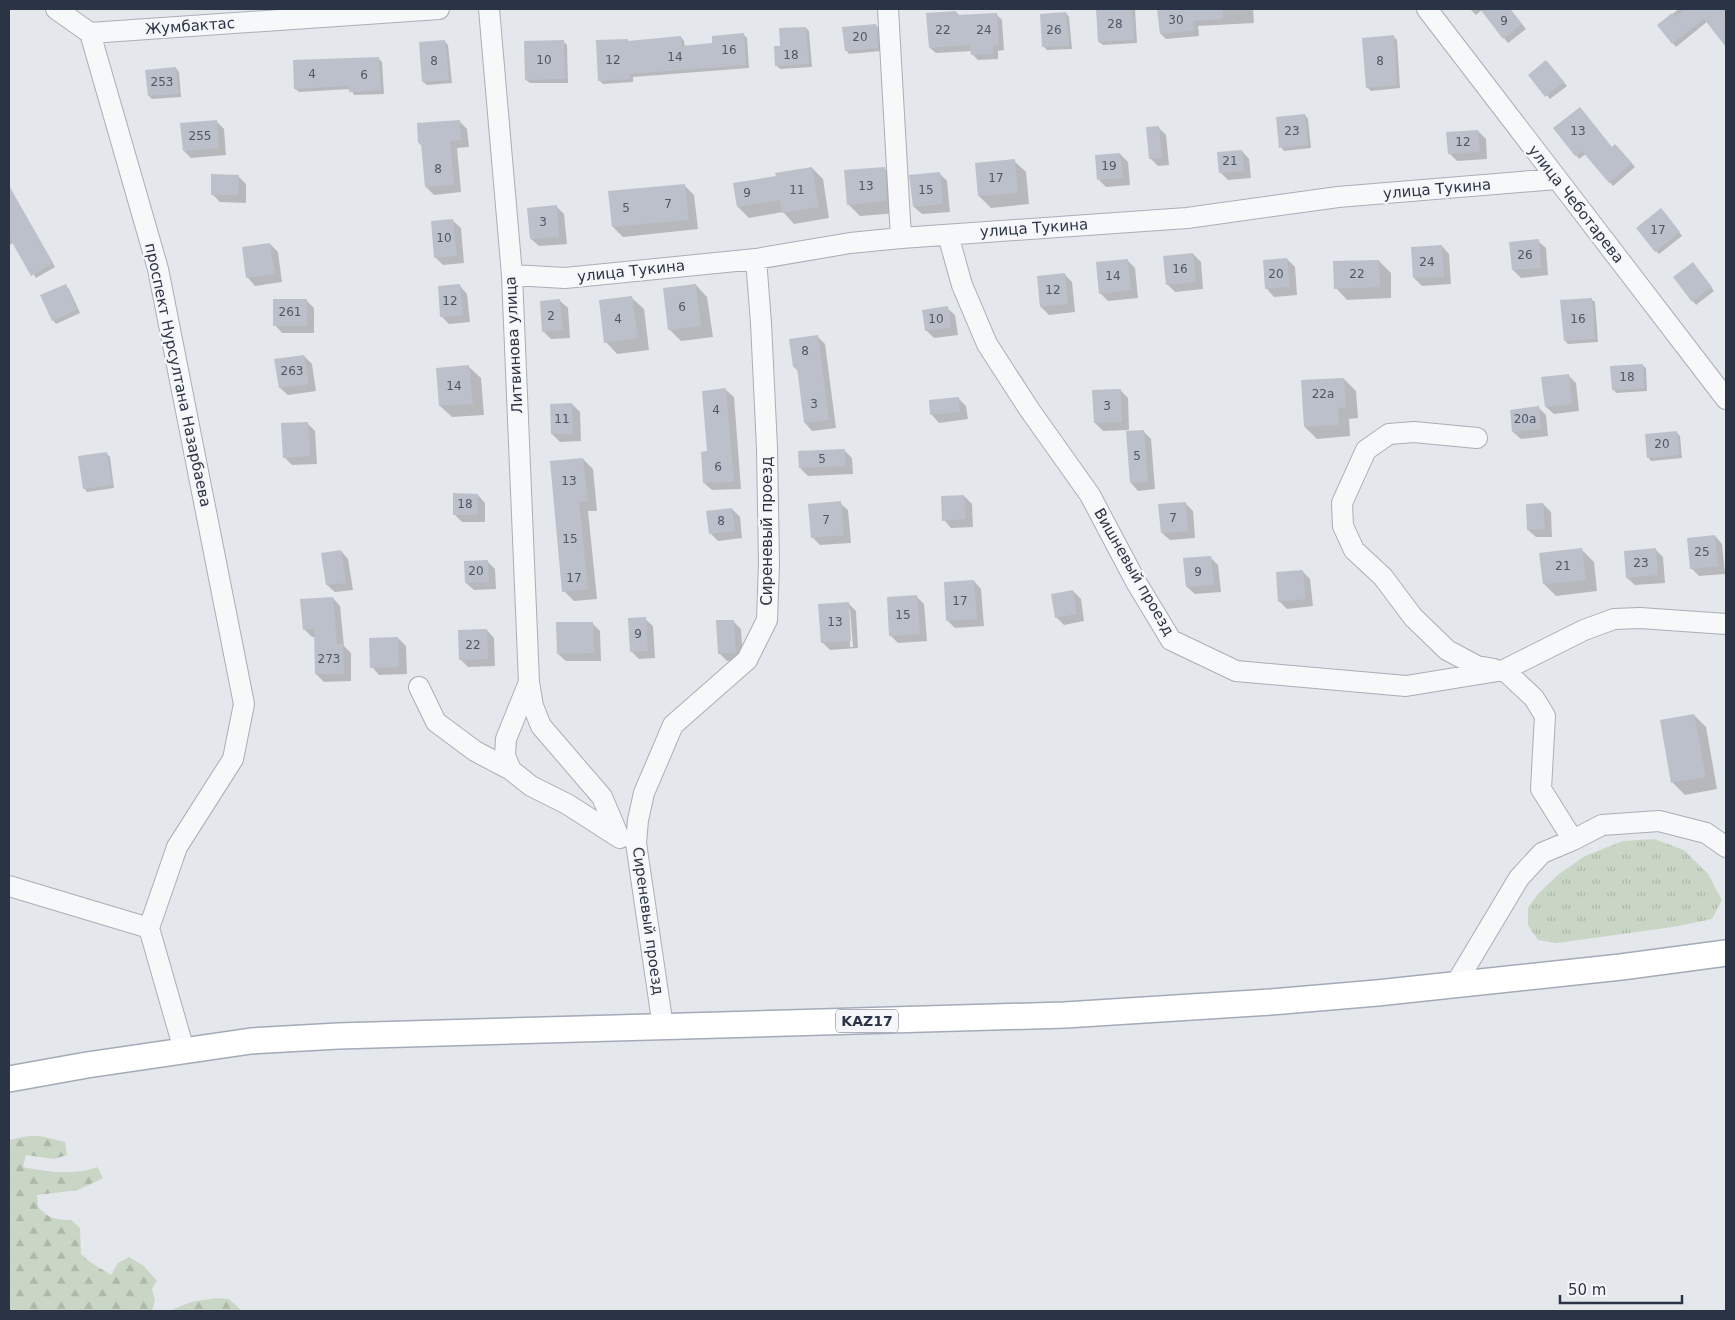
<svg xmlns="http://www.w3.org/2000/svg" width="1735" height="1320" font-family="'DejaVu Sans',sans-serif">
<defs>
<pattern id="grass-tufts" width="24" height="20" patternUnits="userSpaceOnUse" patternTransform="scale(1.25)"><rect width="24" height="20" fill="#c9d6c5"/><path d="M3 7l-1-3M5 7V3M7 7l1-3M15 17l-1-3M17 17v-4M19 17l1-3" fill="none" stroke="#adb8ab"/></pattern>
<pattern id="forest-firs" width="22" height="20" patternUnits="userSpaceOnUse" patternTransform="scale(1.25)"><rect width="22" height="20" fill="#c9d6c5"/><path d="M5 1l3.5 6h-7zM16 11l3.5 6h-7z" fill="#adb8ab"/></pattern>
</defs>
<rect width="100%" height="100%" fill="#e4e7ec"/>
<!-- grass -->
<path fill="url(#grass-tufts)" d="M1654,839L1684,850L1708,874L1722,900L1712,919L1673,927L1557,943L1538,940L1528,925V908L1538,894L1559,874L1585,856L1623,841Z"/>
<!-- forest -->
<path fill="url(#forest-firs)" d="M28,1136H40L65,1142L67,1155L54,1159L26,1155L23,1167C47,1172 73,1176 97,1167L103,1178L78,1190L37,1195L38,1207C48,1218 56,1220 71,1220L80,1228L81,1254L90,1262L111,1275L118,1263L129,1257L144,1266L157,1281L152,1289L155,1301L152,1311H9V1140Z
M216,1298L229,1299L242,1311H169L191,1302Z"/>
<!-- shadow -->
<path fill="#0003" fill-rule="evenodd" d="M1097,9H1135L1137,43L1103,45L1099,42Z
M1159,9H1253L1254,23L1198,26L1199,36L1166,39L1161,34Z
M1470,9H1510L1526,29L1508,43L1482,10L1476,15Z
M1679,9H1726V45L1708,21L1676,47L1658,25Z
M956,12L960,16L996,14L1002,20L1004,50L998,51V59L978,60L972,54V51L936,53L930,48Z
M1066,13L1069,17L1072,49L1047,50L1044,47Z
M876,25L879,29L881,51L849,54L846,50Z
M806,28L809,31L812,67L780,69L776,65L781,47Z
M743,34L747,38L749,68L633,77V82L603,84L599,80L628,40L629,42L681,37L684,41L685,47L714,45Z
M1393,36L1397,40L1400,88L1371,91L1367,87Z
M445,42L448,45L452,83L427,85L423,82Z
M564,42L567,45L568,83H530L526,80Z
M379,59L382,62L384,94L354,95L351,89L299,92L295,89Z
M1550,65L1567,86L1550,99L1530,75Z
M176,68L179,72L181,97L152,99L149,96Z
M1305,115L1308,119L1311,148L1284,151L1281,147Z
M216,121L224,129L226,155L191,158L184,151Z
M459,121L467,129L469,147L457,148L461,192L434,195L426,187L422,146L419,143Z
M1158,127L1166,135L1169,165L1158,166L1150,158Z
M1555,128L1612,148L1619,149L1635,167L1613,186L1586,154L1579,159Z
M1478,131L1486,139L1487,159L1457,161L1449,153Z
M1242,151L1249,159L1251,178L1228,180L1220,172Z
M1120,154L1128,162L1130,185L1106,187L1099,180Z
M1014,161L1026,172L1029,204L991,208L979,196Z
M812,168L823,179L829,218L794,224L783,212L749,218L738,207L735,184L777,177Z
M884,168L896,180L898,213L860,216L848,204Z
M939,173L947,181L950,212L922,214L914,207L911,176Z
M238,176L246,184V203L220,202L212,194Z
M684,185L694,195L698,229L623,237L613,227Z
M9,186L55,267L36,278L13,243L9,245Z
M556,206L564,214L567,244L539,246L531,239Z
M1665,213L1682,236L1659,254L1656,251Z
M453,221L461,228L464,263L443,265L435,257Z
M1538,241L1546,248L1548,275L1521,278L1513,270Z
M270,244L278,252L282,282L255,286L248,278L243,248Z
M1442,246L1449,254L1451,284L1422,286L1414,278Z
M1193,254L1201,262L1203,289L1175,292L1167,284Z
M1287,259L1295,267L1297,295L1274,297L1267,289Z
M1127,260L1135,268L1138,298L1108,301L1100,293Z
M1379,261L1391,273V298L1347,300L1336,288Z
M1696,267L1714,291L1696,305L1675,277Z
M1064,274L1072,282L1075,312L1049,315L1041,307L1038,277Z
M65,285L69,289L80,313L56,324L53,320Z
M696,285L707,297L713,337L681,341L669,329Z
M460,286L467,294L470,322L449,324L442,317Z
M632,298L644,309L649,350L617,354L606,342Z
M1591,299L1595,302L1598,342L1568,344L1565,341Z
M306,300L314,308V333H282L275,325Z
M560,301L568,308L570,338L551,339L543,331Z
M947,308L955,315L958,335L934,338L926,330Z
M817,336L825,344L836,428L812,431L805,423L798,371L794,367Z
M304,356L312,364L316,391L288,395L280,388Z
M1642,365L1646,368L1647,391L1616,393L1613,389Z
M469,367L481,378L484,415L452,417L440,406Z
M1568,375L1576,383L1579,411L1554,414L1546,407Z
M1344,379L1356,391L1358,418L1349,419L1350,436L1317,439L1305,427Z
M726,390L734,397L741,489L712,490L704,483L708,452Z
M1120,390L1128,398L1129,430L1103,431L1095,423Z
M958,398L966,406L968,419L939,423L932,415L930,401Z
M572,404L580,412L581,441L560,442L552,434Z
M1538,407L1546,415L1548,436L1521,439L1513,432Z
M307,423L315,431L317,464L292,465L284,457Z
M1143,431L1151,439L1155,489L1138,491L1131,483Z
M1676,432L1680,436L1682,458L1651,461L1648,457Z
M844,450L852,458L853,474L808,476L800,468Z
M107,454L110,457L114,488L87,492L84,488Z
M583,459L593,469L597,511H588L597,599L574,601L564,591Z
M478,495L485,503V522H462L454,514Z
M964,496L972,504L973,527L951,528L944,520Z
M840,503L848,510L851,543L820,545L812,537Z
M1185,503L1193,511L1195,538L1170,540L1162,533Z
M1543,504L1551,512L1552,537H1536L1528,530Z
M732,509L740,517L742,538L718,541L710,533Z
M1715,536L1722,544L1725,574L1699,576L1691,568Z
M1582,550L1594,562L1597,591L1556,596L1544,584Z
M1656,550L1663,557L1665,583L1635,585L1627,578Z
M341,551L348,559L353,590L335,592L327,585Z
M1210,557L1218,565L1221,592L1195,594L1187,587Z
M487,561L495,569L496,589L474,590L466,583Z
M1302,571L1310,579L1313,606L1287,609L1279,601Z
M974,581L981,589L984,626L955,628L948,621Z
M1073,591L1081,599L1084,621L1064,625L1056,617Z
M916,596L924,604L927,641L898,643L890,635Z
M333,598L340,606L344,646L351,653V681L324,682L316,674L315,637H312L304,629Z
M848,603L856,611L858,648L830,650L822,642ZM848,609H850L853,647H850Z
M645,619L653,626L655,658L639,659L631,651Z
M733,621L741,629L743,660L727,661L719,653Z
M592,623L600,631L601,661H566L558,654Z
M487,630L494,638L495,666L468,667L460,659Z
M398,638L406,646L407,674L379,675L372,667Z
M1694,715L1706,727L1717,789L1685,795L1673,783L1661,721Z"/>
<!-- building -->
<path fill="#bbc0ca" d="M1096,9H1132L1134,40L1098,42Z
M1157,9H1223V19L1193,21L1194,31L1160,34Z
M1480,9H1510L1522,24L1503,39Z
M1685,9H1726V47L1704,19L1672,44L1657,25L1672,13L1675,17Z
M956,11L957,15L997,13L999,45L993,46V54L971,55L970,45L929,48L926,13Z
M1066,12L1069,46L1042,47L1040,14Z
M876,24L878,48L845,51L842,27Z
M806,27L809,64L775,66L774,46H780L779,28Z
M744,33L746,65L630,74V79L598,81L596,40L628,39V41L681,36L682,46L712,43V36Z
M1394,35L1397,85L1366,88L1362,38Z
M445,40L449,80L422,82L419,42Z
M564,40L565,79L525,80L524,41Z
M379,57L381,90L349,92V86L294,89L293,60Z
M1546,60L1564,82L1545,97L1528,75Z
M176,67L179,94L148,96L145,70Z
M1580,107L1612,147L1615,144L1632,163L1609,183L1582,151L1575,156L1553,128Z
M1305,114L1308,145L1279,148L1276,117Z
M217,120L219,148L183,151L180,123Z
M460,120L461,140L450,141L454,185L425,187L421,143H418L417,123Z
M1159,126L1162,158L1149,159L1146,127Z
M1478,130L1480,152L1448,154L1446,132Z
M1242,150L1244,171L1219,173L1217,152Z
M1120,153L1123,178L1097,180L1095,155Z
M1015,159L1018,193L978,196L975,163Z
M812,167L819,207L782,213L780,200L737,207L733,183L776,176L775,173Z
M885,167L887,201L847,205L844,170Z
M940,172L943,204L913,207L909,175Z
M211,174L239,175L238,195H211Z
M685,184L689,220L612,227L608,191Z
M9,186L53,263L31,276L9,237Z
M557,205L559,237L530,239L527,208Z
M1661,208L1680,232L1655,252L1636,228Z
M453,219L457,256L434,258L431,221Z
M1539,239L1541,268L1512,270L1509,242Z
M270,243L275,274L246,278L242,247Z
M1442,245L1444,277L1413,278L1411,247Z
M1193,253L1196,282L1166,285L1163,256Z
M1287,258L1290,287L1265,289L1263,260Z
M1128,259L1131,290L1099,294L1096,262Z
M1379,260L1380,287L1334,289L1333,261Z
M1693,262L1712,287L1692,302L1673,277Z
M1065,273L1068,304L1040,307L1037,276Z
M66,284L77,310L52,321L40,295Z
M460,284L463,315L440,317L438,286Z
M696,284L701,326L668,330L663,288Z
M632,296L638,338L604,343L599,300Z
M1592,298L1595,339L1564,341L1560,300Z
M273,299H307V326H273Z
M560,299L563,330L542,332L540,301Z
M948,306L951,327L925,331L922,310Z
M818,335L829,420L804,423L797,367H793L789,339Z
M304,355L309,384L279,388L274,359Z
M1643,364L1644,388L1612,390L1610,366Z
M469,365L473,404L439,406L436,368Z
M1569,374L1572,404L1545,407L1541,377Z
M1344,378L1346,407L1338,408L1339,425L1304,427L1301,380Z
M726,388L734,482L703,483L701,452L707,451L702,391Z
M1121,389L1122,422L1094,423L1092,390Z
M959,397L960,412L930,415L929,400Z
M572,403L573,434H551L550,404Z
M1539,406L1541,429L1512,432L1510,410Z
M308,422L310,456L283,458L281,423Z
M1144,430L1148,482L1130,483L1126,431Z
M1677,431L1679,455L1647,458L1645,434Z
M845,449V466L799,468L798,451Z
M107,452L112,485L83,489L78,456Z
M583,458L588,501L579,502L588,589L562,592L550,461Z
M453,493L478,494L477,515H453Z
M964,495L966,519L942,521L941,496Z
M841,501L844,535L811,538L808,504Z
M1186,502L1188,531L1161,533L1158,504Z
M1543,503L1545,529L1527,530L1526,504Z
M732,508L735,531L709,534L706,511Z
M1715,535L1718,566L1690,569L1687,538Z
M1582,548L1586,580L1543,584L1539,553Z
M1656,548L1658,575L1626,578L1624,551Z
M341,550L346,583L326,585L321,553Z
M1211,556L1214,585L1186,587L1183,558Z
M488,560L489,582L465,583L464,561Z
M1303,570L1306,599L1278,602L1276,572Z
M974,580L977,619L946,621L944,582Z
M1073,590L1077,614L1055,618L1051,594Z
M917,595L920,634L889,636L887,597Z
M333,597L337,644H343L344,674H315L314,629L303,630L300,599Z
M849,602L851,641L821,643L818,604Z
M646,617L648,651L630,652L628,618Z
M716,620H734L736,653L718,654Z
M556,622H593L594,653L557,654Z
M487,629L488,659L459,660L458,630Z
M398,637L399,667L370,668L369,638Z
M1694,714L1706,777L1671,783L1660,720Z"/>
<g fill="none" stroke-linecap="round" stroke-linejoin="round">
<defs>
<path id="minor" d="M56,9L90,33L158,269L244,704L233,759L177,847L149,928L184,1050
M489,9L512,275L529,682L533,706L541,726L602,797L619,837
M888,9L901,238
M1427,9L1726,399
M90,33L439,9
M948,235L962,285L987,344L1029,409L1090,495L1136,582L1171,640L1236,671L1406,686L1504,670
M512,275L565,278L756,259L850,243L901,238L1187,218L1338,197L1556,179
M1477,438L1414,432L1389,434L1366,450L1342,503L1343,526L1354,550L1383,577L1413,617L1447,650L1477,666L1494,669
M529,682L506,739L505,756L511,770L531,786L567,804L620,838
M419,687L436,722L475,751L511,770
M1573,840L1541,789L1545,716L1534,698L1504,670L1584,630L1614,619L1640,618L1726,624
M9,886L149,928
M1455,985L1519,878L1542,853L1573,840L1602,825L1659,821L1706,833L1726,847
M663,1027L636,843L638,820L644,793L673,725L747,660L767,620L769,563L767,448L761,323L756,259"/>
<path id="major" d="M9,1079L87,1065L251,1041L338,1036L1065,1015L1271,1002L1377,993L1621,967L1726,953"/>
</defs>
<!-- minor casing -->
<use href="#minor" stroke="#a9aeb7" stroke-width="22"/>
<!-- major casing -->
<use href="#major" stroke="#a3abb8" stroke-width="28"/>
<!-- minor -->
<use href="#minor" stroke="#f7f8fa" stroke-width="20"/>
<!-- major -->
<use href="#major" stroke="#fff" stroke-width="25"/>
</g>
<g text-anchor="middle" stroke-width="4.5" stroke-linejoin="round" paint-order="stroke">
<!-- number labels -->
<g font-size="12" fill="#4f5766">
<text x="1176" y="24">30</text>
<text x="1504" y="25">9</text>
<text x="1115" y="28">28</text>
<text x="943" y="34">22</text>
<text x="984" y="34">24</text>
<text x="1054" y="34">26</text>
<text x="860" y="41">20</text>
<text x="729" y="54">16</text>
<text x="791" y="59">18</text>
<text x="675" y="61">14</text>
<text x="544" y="64">10</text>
<text x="613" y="64">12</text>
<text x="434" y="65">8</text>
<text x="1380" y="65">8</text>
<text x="312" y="78">4</text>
<text x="364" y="79">6</text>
<text x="162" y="86">253</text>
<text x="1292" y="135">23</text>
<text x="1578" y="135">13</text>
<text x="200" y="140">255</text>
<text x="1463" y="146">12</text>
<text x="1230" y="165">21</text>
<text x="1109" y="170">19</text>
<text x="438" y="173">8</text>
<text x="996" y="182">17</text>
<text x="866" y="190">13</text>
<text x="797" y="194">11</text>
<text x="926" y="194">15</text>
<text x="747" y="197">9</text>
<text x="668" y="208">7</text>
<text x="626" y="212">5</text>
<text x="543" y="226">3</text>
<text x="1658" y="234">17</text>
<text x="444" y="242">10</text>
<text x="1525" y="259">26</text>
<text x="1427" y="266">24</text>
<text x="1180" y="273">16</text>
<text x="1276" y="278">20</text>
<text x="1357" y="278">22</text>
<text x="1113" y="280">14</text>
<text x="1053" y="294">12</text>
<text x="450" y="305">12</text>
<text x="682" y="311">6</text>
<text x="290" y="316">261</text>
<text x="551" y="320">2</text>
<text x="618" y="323">4</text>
<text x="936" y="323">10</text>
<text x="1578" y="323">16</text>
<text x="805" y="355">8</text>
<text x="292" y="375">263</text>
<text x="1627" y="381">18</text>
<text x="454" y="390">14</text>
<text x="1323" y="398">22а</text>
<text x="814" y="408">3</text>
<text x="1107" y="410">3</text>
<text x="716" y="414">4</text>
<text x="562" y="423">11</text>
<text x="1525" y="423">20а</text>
<text x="1662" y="448">20</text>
<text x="1137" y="460">5</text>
<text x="822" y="463">5</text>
<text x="718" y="471">6</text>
<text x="569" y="485">13</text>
<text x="465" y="508">18</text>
<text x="1173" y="522">7</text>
<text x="826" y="524">7</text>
<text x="721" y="525">8</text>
<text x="570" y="543">15</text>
<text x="1702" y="556">25</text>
<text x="1641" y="567">23</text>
<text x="1563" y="570">21</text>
<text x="476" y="575">20</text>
<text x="1198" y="576">9</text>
<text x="574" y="582">17</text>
<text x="960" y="605">17</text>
<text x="903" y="619">15</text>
<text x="835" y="626">13</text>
<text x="638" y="638">9</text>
<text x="473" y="649">22</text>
<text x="329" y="663">273</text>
</g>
<!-- shield labels -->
<rect fill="#f4f6f9" stroke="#676e7b" stroke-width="1" x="836" y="1009.5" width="62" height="23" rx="4"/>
<g font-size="14" font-weight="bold" fill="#2b3445">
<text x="867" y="1026">KAZ17</text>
</g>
<!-- street labels -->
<g font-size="15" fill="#2b3445" stroke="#f4f6f9">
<text transform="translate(190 26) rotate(-4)" y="5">Жумбактас</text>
<text transform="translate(1437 189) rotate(-5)" y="5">улица Тукина</text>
<text transform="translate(1576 204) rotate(52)" y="5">улица Чеботарева</text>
<text transform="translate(1034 228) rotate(-4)" y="5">улица Тукина</text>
<text transform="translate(631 271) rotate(-6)" y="5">улица Тукина</text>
<text transform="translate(514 345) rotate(-93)" y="5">Литвинова улица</text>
<text transform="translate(178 375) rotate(78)" y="5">проспект Нурсултана Назарбаева</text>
<text transform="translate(767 531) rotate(-90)" y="5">Сиреневый проезд</text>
<text transform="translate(1134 572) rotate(60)" y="5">Вишневый проезд</text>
<text transform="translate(648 921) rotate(82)" y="5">Сиреневый проезд</text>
</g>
</g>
<!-- border -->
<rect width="1735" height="1320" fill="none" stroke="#2b3445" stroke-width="20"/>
<!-- scale -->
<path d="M1560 1295v8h122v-8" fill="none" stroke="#2b3445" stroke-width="2.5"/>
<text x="1568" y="1295" font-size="15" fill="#2b3445" stroke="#f4f6f9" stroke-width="4" paint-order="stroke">50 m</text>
</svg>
